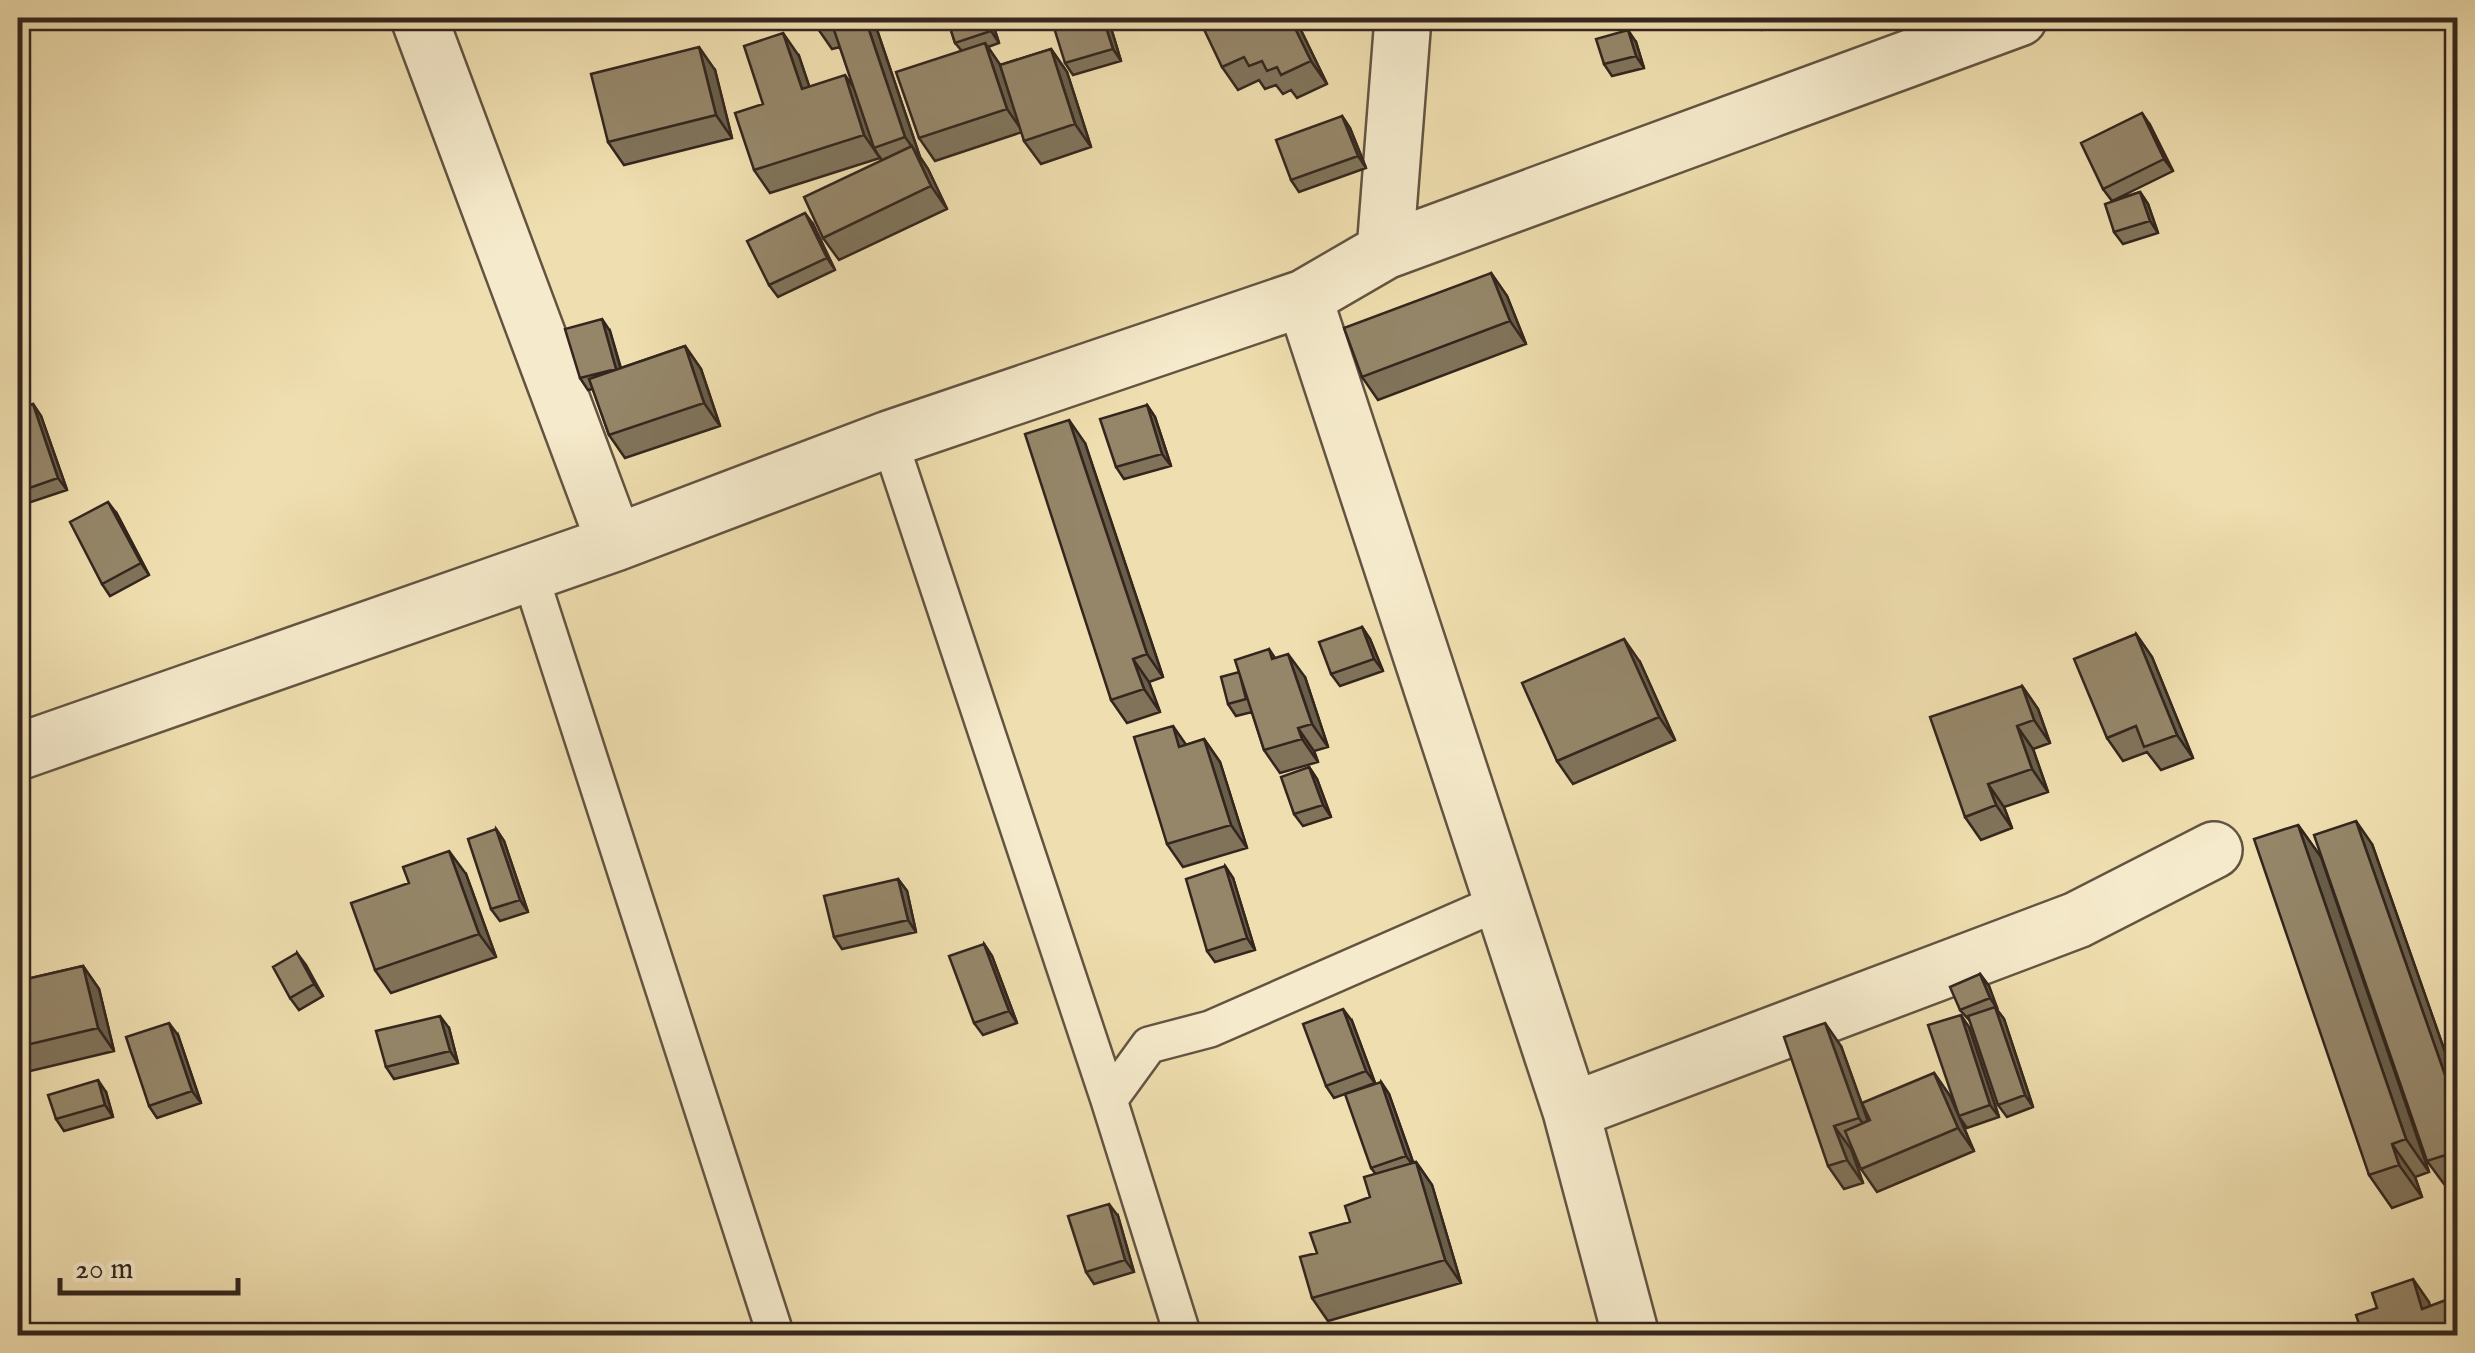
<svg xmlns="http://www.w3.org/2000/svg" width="2475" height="1353" font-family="'IM FELL English',serif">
<rect width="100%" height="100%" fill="#efdeaf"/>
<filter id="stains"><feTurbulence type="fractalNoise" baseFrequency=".002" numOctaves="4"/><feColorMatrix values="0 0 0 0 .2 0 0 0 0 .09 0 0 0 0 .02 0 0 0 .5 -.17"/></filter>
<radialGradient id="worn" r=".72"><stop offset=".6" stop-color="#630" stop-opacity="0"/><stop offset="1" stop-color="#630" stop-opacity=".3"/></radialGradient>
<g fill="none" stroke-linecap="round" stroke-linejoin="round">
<defs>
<path id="lane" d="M889,439L1109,1100L1183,1336
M529,572L776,1336
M1109,1100L1149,1045L1210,1029L1502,901"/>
<path id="street" d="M419,18L615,543
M1385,251L1403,18
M1304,298L1571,1111L1631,1336
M18,752L615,543L889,439L1304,298L1385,251L2019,18
M1571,1111L2077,920L2214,850"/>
</defs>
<!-- lane casing -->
<use href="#lane" stroke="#635442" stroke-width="40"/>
<!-- street casing -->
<use href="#street" stroke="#635442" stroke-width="60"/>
<!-- lane -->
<use href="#lane" stroke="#f5eacb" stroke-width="35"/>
<!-- street -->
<use href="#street" stroke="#f5eacb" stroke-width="55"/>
</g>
<!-- wall -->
<path fill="#80735a" stroke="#34261e" stroke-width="2.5" d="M813,18H873L920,157L928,169L947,209L839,260L823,238L882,160L879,156L880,158L770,193L754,170L763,104L799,56L809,87L854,88L840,47L832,49L816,26Z
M947,18H991L999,43L988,47L1000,65L1051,49L1067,72L1091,147L1041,164L1024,141L1022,132L935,161L919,138L961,50L955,43Z
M1108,18L1121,61L1073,75L1065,63Z
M1208,18H1295L1327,84L1297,98L1291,90L1283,94L1276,85L1265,89L1259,80L1238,90L1222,67Z
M1753,18H1788L1762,30Z
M1636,42L1644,68L1612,76L1604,64Z
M715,70L732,138L624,165L608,142Z
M1342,116L1350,128L1366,168L1299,192L1291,180Z
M2150,125L2173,171L2112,201L2140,192L2148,204L2158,233L2123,244L2114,232L2112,201L2103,189Z
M813,224L835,270L778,297L769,285Z
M1491,273L1507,296L1526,344L1378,400L1362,377Z
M610,331L621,368L685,346L701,369L720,426L625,458L609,435L593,389L588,390L580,378Z
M33,404L41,416L67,490L19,506L18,504V409Z
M1147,405L1155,417L1171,466L1124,479L1116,467Z
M1085,443L1163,677L1149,682L1160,712L1127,723L1111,700Z
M117,514L149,575L110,596L102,584Z
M1362,627L1370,639L1383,671L1340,686L1331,674Z
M2136,634L2152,657L2193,758L2161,770L2147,752L2123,761L2107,738Z
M1269,649L1275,658L1305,677L1328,747L1314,751L1318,762L1280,773L1264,750L1252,712L1236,716L1228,704L1239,672Z
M1640,662L1675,740L1573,784L1557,761Z
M2022,686L2038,709L2050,743L2033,749L2048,792L2004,807L2012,828L1981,840L1965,817Z
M1204,739L1220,762L1247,848L1183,867L1167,844L1186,745Z
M1309,767L1317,779L1331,817L1303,826L1294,814Z
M2298,825L2321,857L2429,1172L2415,1177L2422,1197L2392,1208L2369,1175Z
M496,829L504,841L528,912L500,921L491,909Z
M2372,844L2458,1089V1179L2444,1184L2427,1161Z
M1225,866L1233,878L1255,950L1215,962L1207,951Z
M466,874L496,957L391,993L375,970Z
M898,879L907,891L916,932L842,949L834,937Z
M984,944L992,956L1017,1023L983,1035L974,1023Z
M297,953L323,996L299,1010L290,998Z
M83,966L99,989L114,1051L18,1074V981Z
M1980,974L1989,986L1997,1010L2004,1019L2033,1107L2007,1117L1998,1105L1970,1021L1960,1010Z
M1352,1021L1375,1083L1334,1098L1326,1086Z
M1969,1027L1999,1117L1967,1128L1960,1118L1974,1151L1877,1192L1861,1169L1852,1148L1851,1149L1863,1183L1844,1189L1828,1166L1841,1046L1868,1121L1934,1073L1950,1096L1957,1111Z
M449,1028L458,1063L394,1079L386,1067Z
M178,1035L201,1103L157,1118L149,1106Z
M1381,1082L1389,1094L1413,1162H1416L1432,1185L1461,1283L1328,1321L1312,1298L1317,1253L1350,1222L1370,1197L1375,1173L1371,1168Z
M106,1092L113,1117L64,1131L56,1119Z
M1118,1216L1134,1272L1094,1284L1086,1272Z"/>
<!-- shaded-wall -->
<path fill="#685e4a" stroke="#34261e" stroke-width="2.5" d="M865,18H873L920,157L928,169L947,209L931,186L915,151L905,137Z
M986,18H991L999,43L991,31Z
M1103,18H1108L1121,61L1113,49Z
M1290,18H1295L1327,84L1311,61Z
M1628,30L1636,42L1644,68L1636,56Z
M783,33L799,56L818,112L802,89Z
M985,43L1001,66L1023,132L1007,109Z
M699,47L715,70L732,138L716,115Z
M1051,49L1067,72L1091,147L1075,124Z
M845,75L861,98L874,148L880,158L864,135Z
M2142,113L2150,125L2173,171L2164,159Z
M1342,116L1350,128L1366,168L1358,156Z
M2140,192L2148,204L2158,233L2150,221Z
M805,213L813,224L835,270L827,258Z
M1491,273L1507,296L1526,344L1510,321Z
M602,319L610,331L624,381L616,369Z
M685,346L701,369L720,426L704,403Z
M33,404L41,416L67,490L58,478Z
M1147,405L1155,417L1171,466L1162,454Z
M1069,420L1085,443L1163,677L1147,654Z
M108,502L117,514L149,575L141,563Z
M1362,627L1370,639L1383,671L1374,659Z
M2136,634L2152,657L2193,758L2177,735Z
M1624,639L1640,662L1675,740L1659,717Z
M1288,654L1305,677L1328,747L1312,724Z
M1133,659L1149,682L1160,712L1144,689Z
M2022,686L2038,709L2050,743L2034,720Z
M1173,726L1189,749L1179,747Z
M2017,726L2033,749L2048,792L2032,769Z
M1298,728L1314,751L1318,762L1302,739Z
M1204,739L1220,762L1247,848L1231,825Z
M1309,767L1317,779L1331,817L1323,805Z
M1988,784L2004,807L2012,828L1996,805Z
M2356,821L2372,844L2458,1089V1112Z
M2298,825L2321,857L2429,1172L2406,1139Z
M496,829L504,841L528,912L520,900Z
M449,851L466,874L496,957L479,934Z
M1225,866L1233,878L1255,950L1247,938Z
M898,879L907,891L916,932L908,920Z
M984,944L992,956L1017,1023L1009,1011Z
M297,953L306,965L323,996L314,984Z
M83,966L99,989L114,1051L98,1028Z
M1980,974L1989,986L1998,1010L1990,998Z
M1995,1007L2004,1019L2033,1107L2025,1095Z
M1343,1009L1352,1021L1375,1083L1366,1071Z
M1961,1015L1969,1027L1999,1117L1990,1105Z
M440,1016L449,1028L458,1063L450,1051Z
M169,1023L178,1035L201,1103L192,1091Z
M1825,1023L1841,1046L1875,1141L1859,1118Z
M1934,1073L1950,1096L1974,1151L1958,1128Z
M98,1080L106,1092L113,1117L105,1105Z
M1381,1082L1389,1094L1415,1168L1406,1156Z
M1834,1126L1851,1149L1863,1183L1847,1160Z
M2392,1144L2415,1177L2422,1197L2399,1165Z
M1416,1162L1432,1185L1461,1283L1445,1260Z
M1109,1204L1118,1216L1134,1272L1125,1260Z
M2413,1279L2429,1302L2438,1332L2422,1309Z
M2446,1300L2458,1316V1333Z"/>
<!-- building -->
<path fill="#958669" stroke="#34261e" stroke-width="2.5" d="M813,18H865L905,137L874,148L831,21L816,26Z
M947,18H986L991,31L955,43Z
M1051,18H1103L1113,49L1065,63Z
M1208,18H1290L1311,61L1281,75L1277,67L1267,71L1262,61L1249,66L1244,57L1222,67L1200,21Z
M1628,30L1636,56L1604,64L1596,39Z
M783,33L802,89L845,75L864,135L754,170L735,113L763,104L744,46Z
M985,43L1007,109L919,138L896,72Z
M699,47L716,115L608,142L591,74Z
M1051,49L1075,124L1024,141L1000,65Z
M2142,113L2164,159L2103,189L2081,143Z
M1342,116L1358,156L1291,180L1276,140Z
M912,146L931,186L823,238L804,197Z
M2140,192L2150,221L2114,232L2105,204Z
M805,213L827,258L769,285L747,241Z
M1491,273L1510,321L1362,377L1344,328Z
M602,319L616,369L580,378L565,329Z
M685,346L704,403L609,435L589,379Z
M33,404L58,478L18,492V409Z
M1147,405L1162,454L1116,467L1100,419Z
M1069,420L1147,654L1133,659L1144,689L1111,700L1025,434Z
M108,502L141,563L102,584L70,522Z
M1362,627L1374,659L1331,674L1319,642Z
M2136,634L2177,735L2144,747L2136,726L2107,738L2074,659Z
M1624,639L1659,717L1557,761L1522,683Z
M1269,649L1272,659L1288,654L1312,724L1298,728L1302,739L1264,750L1235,660Z
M1239,672L1246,699L1228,704L1221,677Z
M2022,686L2034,720L2017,726L2032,769L1988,784L1996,805L1965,817L1930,717Z
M1173,726L1179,747L1204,739L1231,825L1167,844L1134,737Z
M1309,767L1323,805L1294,814L1281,777Z
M2356,821L2458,1112V1151L2427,1161L2314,835Z
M2298,825L2406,1139L2392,1144L2399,1165L2369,1175L2254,839Z
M496,829L520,900L491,909L468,839Z
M449,851L479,934L375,970L351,903L409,883L403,867Z
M1225,866L1247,938L1207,951L1186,879Z
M898,879L908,920L834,937L824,896Z
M984,944L1009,1011L974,1023L949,956Z
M297,953L314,984L290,998L273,967Z
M83,966L98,1028L18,1047V981Z
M1980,974L1990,998L1960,1010L1950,987Z
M1995,1007L2025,1095L1998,1105L1968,1016Z
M1343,1009L1366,1071L1326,1086L1303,1024Z
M1961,1015L1990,1105L1959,1116L1928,1025Z
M440,1016L450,1051L386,1067L376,1031Z
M169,1023L192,1091L149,1106L126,1037Z
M1825,1023L1859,1118L1834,1126L1847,1160L1828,1166L1784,1037Z
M1934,1073L1958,1128L1861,1169L1845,1131L1870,1120L1862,1103Z
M98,1080L105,1105L56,1119L48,1095Z
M1381,1082L1406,1156L1371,1168L1345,1094Z
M1416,1162L1445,1260L1312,1298L1300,1257L1317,1253L1310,1233L1350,1222L1345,1206L1370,1197L1364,1177Z
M1109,1204L1125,1260L1086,1272L1068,1216Z
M2413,1279L2422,1309L2446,1300L2458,1336H2363L2356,1315L2377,1308L2372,1293Z"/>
<!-- margin -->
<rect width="2475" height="1353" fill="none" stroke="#efdeaf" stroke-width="60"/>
<rect x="20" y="20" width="2435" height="1313" fill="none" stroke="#34261e" stroke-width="5"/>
<rect x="30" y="30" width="2415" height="1293" fill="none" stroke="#34261e" stroke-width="2.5"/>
<!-- scale -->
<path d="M60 1278v15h178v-15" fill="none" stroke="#34261e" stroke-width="5"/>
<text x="75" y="1278" font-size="30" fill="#34261e" stroke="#f5eacb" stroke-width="8" paint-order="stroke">20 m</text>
<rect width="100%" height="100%" filter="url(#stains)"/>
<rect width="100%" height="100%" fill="url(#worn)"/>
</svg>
